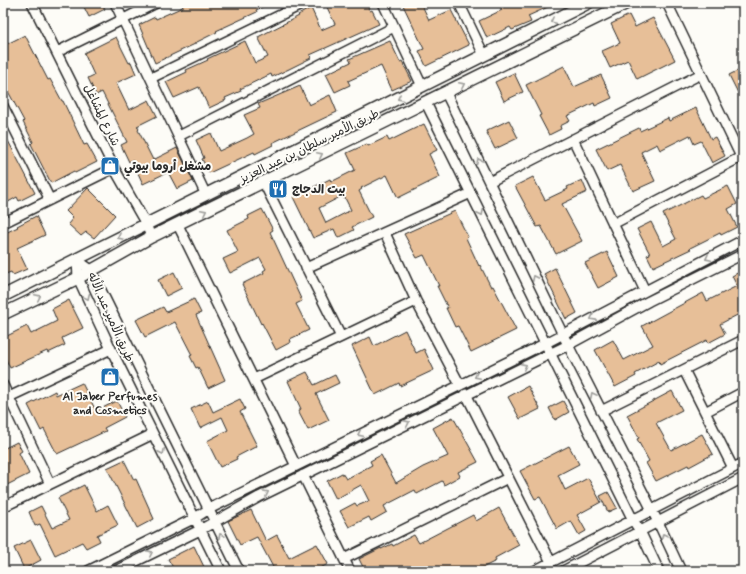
<svg xmlns="http://www.w3.org/2000/svg" width="746" height="574" font-family="Mynerve,'Playpen Sans Arabic',sans-serif">
<rect width="100%" height="100%" fill="#fdfcf7"/>
<filter id="ink" filterUnits="userSpaceOnUse"><feTurbulence type="fractalNoise" baseFrequency=".025" numOctaves="2"/><feDisplacementMap in="SourceGraphic" scale="8" xChannelSelector="R" yChannelSelector="G"/><feConvolveMatrix kernelMatrix="1 2 1 2 8 2 1 2 1" color-interpolation-filters="sRGB"/></filter>
<g filter="url(#ink)">
<!-- building -->
<path fill="#e7bf98" stroke="#2b2b2b" fill-rule="evenodd" d="M82,3H102L105,9L89,17Z
M181,3H271L256,10L257,12L216,31L217,32L195,43V44L155,63L139,25L155,17L156,19L183,7Z
M325,3H366L370,11L372,10L379,24L310,55L311,58L289,69L272,77L271,74L240,89L241,91L225,98L226,100L209,108L199,87L174,98L166,82L187,72L186,70L208,60L207,59L245,41L255,63L268,57L258,37L299,16L298,15L311,8L321,30L335,24Z
M402,3H421L429,20L451,10L469,45L426,66L419,51L424,49Z
M498,3H557L528,16L531,22L512,30L510,27L487,38L479,21L502,10Z
M629,15L635,27L653,18L675,60L637,79L628,60L610,68L602,51L620,43L611,24Z
M25,35L48,80L50,79L62,101H63L84,145L87,144L97,162L75,173L74,171L51,183L31,144L33,142L23,122L24,121L3,82V46Z
M116,37L129,63L131,62L136,74L116,83L129,110L149,100L157,116L137,126L139,129L138,130L153,160L177,148L193,181L177,189L168,172L143,184L132,160L129,162L121,145L127,142L102,92L96,95L88,78L94,75L84,53Z
M390,41L400,62L402,61L412,81L392,90L381,66L348,81L350,85L335,92L326,74L351,62L349,59Z
M564,66L574,87L601,75L612,98L595,106L594,103L567,116L570,121L560,126L561,129L549,135L539,116L541,115L526,85Z
M743,68V103L729,75Z
M514,73L523,92L504,101L495,82Z
M300,86L309,105L330,95L337,112L272,143L273,145L255,154L254,152L209,173L202,159L204,158L196,140L211,133L219,151L247,138L254,134L244,115L260,108L258,104Z
M696,108L711,139L715,137L725,156L712,163L701,141L694,144L690,135L660,150L657,144L641,152L655,181L633,191L620,165L607,171L596,149L639,128L640,131L668,118L669,121Z
M509,120L518,138L495,149L486,131Z
M424,124L437,150L429,154L440,177L398,198L387,175L361,188L362,189L359,191L372,217L352,227L354,230L338,238L334,229L313,238L293,197L330,179L331,182L355,170L347,153L367,144L368,146L387,137L389,141ZM342,196L343,198H345L351,210L326,223L319,208Z
M3,131L35,193L19,201L17,197L3,205Z
M533,177L545,200L568,189L567,187L582,180L587,192L562,204L582,241L556,254L541,226L537,227L515,186Z
M728,186L737,204L728,209L737,227L721,235L720,233L690,248L691,249L653,267L647,255L650,254L637,229L651,222L663,246L676,239L663,214L701,195L703,198Z
M88,188L115,215L94,238L86,232L81,236L68,224L73,218L66,211Z
M262,209L273,230L270,232L302,301L296,304L309,330L290,339L291,342L276,350L262,323L261,324L242,284L264,273L263,271L266,269L260,258L230,273L223,259L238,252L227,230L249,219L248,216Z
M455,211L468,237L466,238L479,266L480,265L491,287L493,286L516,330L471,352L458,326L455,327L446,308H448L437,286H439L424,255L417,258L404,234Z
M36,216L45,235L17,248L27,269L13,275L11,272L3,275V234L18,227L17,226Z
M607,252L619,277L598,288L585,263Z
M555,268L577,313L566,319L544,274Z
M743,270V312L720,324L725,334L708,343L707,340L660,364L659,361L635,374L636,376L615,387L595,350L613,340L624,360L653,345L642,326L703,293L707,301L737,286L732,276Z
M174,272L182,288L166,296L158,280Z
M194,299L201,313L196,315L225,380L208,388L198,367L196,368L190,356L192,355L175,322L145,337L136,320L163,307L166,312Z
M69,300L83,328L62,338L65,345L48,353L47,351L10,368L3,353V338L27,326L31,334L57,321L52,309Z
M405,330L416,353L424,349L434,370L400,386L399,383L375,395L352,346L370,337L374,346Z
M307,372L314,385L335,375L339,383L316,394L329,420L308,430L298,411L301,409L288,381Z
M82,383L96,411L117,401L125,417L104,428L106,431L57,454L44,429L41,431L28,405L55,391L56,395Z
M528,386L540,409L520,419L508,397Z
M672,391L682,410L656,423L671,450L702,434L713,454L689,467L688,465L656,481L646,463L649,461L637,439L639,438L627,415Z
M240,399L245,409L240,412L257,446L236,457L237,459L220,467L207,441L228,430L222,417L200,428L191,409L208,401L213,412Z
M563,401L569,412L555,420L549,408Z
M453,417L478,462L458,472L460,476L444,485L442,481L417,494L415,490L384,506L387,512L371,521L369,517L349,527L340,511L355,503L357,506L369,501L361,485L336,499L327,481L342,473L346,479L372,465L370,461L381,455L396,483L423,467L448,456L433,428Z
M17,442L22,451L19,453L29,474L3,487V449Z
M569,446L579,464L558,475L565,490L588,478L601,502L577,515L586,531L579,535L571,521L557,529L540,497L535,499L520,471Z
M124,460L134,480L136,479L154,519L137,528L107,468Z
M84,485L97,511L108,505L118,525L97,535L100,541L86,548L82,542L55,555L40,524L35,526L29,512L41,506L52,528L69,520L58,498Z
M608,492L617,508L608,512L600,496Z
M499,508L519,545L495,558L496,561L480,569L481,571H365L359,559L381,548V549L392,544L393,546L414,535L419,543L473,515L476,521Z
M251,510L266,541L277,535L289,558L317,544L328,564L315,571H275L257,537L240,545L228,521Z
M31,540L41,560L24,569L14,548Z
M194,546L206,571H175L168,559Z"/>
<g fill="none" stroke-linecap="round" stroke-linejoin="round">
<defs>
<path id="minor" d="M32,3L114,168L146,224L151,237
M115,3L206,195
M383,3L422,86
M459,3L484,55
M667,3L743,161
M57,52L156,3
M151,78L305,3
M446,93L568,345L658,522L681,571
M426,103L633,520L640,531L659,571
M3,106L50,200
M179,136L394,27
M573,139L645,291
M489,182L701,74
M264,183L341,337
M3,223L114,168
M613,224L741,157
M178,225L296,466
M385,233L416,301L460,385
M306,268L471,193
M684,370L733,468
M254,379L416,301
M3,385L50,484
M466,394L551,562
M9,397L111,349
M601,411L743,340
M705,412L743,392
M303,475L350,571
M3,507L153,434
M344,559L508,478
M88,571L195,518L209,509L546,343L743,240
M116,571L200,530L259,497L568,345L649,301L743,254
M221,571L111,349L78,278L77,260L91,270L239,571
M534,571L743,463
M563,571L743,478"/>
<path id="major" d="M3,296L588,3
M3,314L78,278L151,237L627,3"/>
</defs>
<!-- minor casing -->
<use href="#minor" stroke="#2b2b2b" stroke-width="12"/>
<!-- major casing -->
<use href="#major" stroke="#2b2b2b" stroke-width="14"/>
<!-- minor -->
<use href="#minor" stroke="#fdfcf7" stroke-width="9"/>
<!-- major -->
<use href="#major" stroke="#fdfcf7" stroke-width="11"/>
</g>
<!-- one-way arrows -->
<defs><path id="oneway-chevron" d="M-2-3.5L2.5 0L-2 3.5" fill="none" stroke-width="1.6" stroke-linecap="round" stroke-linejoin="round"/></defs>
<g stroke="#9e9e9b">
<use href="#oneway-chevron" transform="translate(553 21) rotate(153)"/>
<use href="#oneway-chevron" transform="translate(462 85) rotate(-26)"/>
<use href="#oneway-chevron" transform="translate(400 98) rotate(153)"/>
<use href="#oneway-chevron" transform="translate(320 155) rotate(-26)"/>
<use href="#oneway-chevron" transform="translate(479 161) rotate(-116)"/>
<use href="#oneway-chevron" transform="translate(204 212) rotate(-26)"/>
<use href="#oneway-chevron" transform="translate(481 213) rotate(63)"/>
<use href="#oneway-chevron" transform="translate(120 237) rotate(153)"/>
<use href="#oneway-chevron" transform="translate(708 258) rotate(153)"/>
<use href="#oneway-chevron" transform="translate(535 278) rotate(-116)"/>
<use href="#oneway-chevron" transform="translate(38 297) rotate(-26)"/>
<use href="#oneway-chevron" transform="translate(87 297) rotate(65)"/>
<use href="#oneway-chevron" transform="translate(593 318) rotate(152)"/>
<use href="#oneway-chevron" transform="translate(524 366) rotate(-26)"/>
<use href="#oneway-chevron" transform="translate(477 376) rotate(154)"/>
<use href="#oneway-chevron" transform="translate(593 395) rotate(-117)"/>
<use href="#oneway-chevron" transform="translate(407 423) rotate(-26)"/>
<use href="#oneway-chevron" transform="translate(360 434) rotate(154)"/>
<use href="#oneway-chevron" transform="translate(162 452) rotate(64)"/>
<use href="#oneway-chevron" transform="translate(266 493) rotate(-26)"/>
<use href="#oneway-chevron" transform="translate(221 536) rotate(-117)"/>
<use href="#oneway-chevron" transform="translate(664 536) rotate(-115)"/>
<use href="#oneway-chevron" transform="translate(150 553) rotate(-27)"/>
</g>
</g>
<!-- icons -->
<defs>
<symbol id="shop-square" viewBox="-11 -11 22 22"><rect x="-9" y="-9" width="18" height="18" rx="4" fill="#1f6fb2" stroke="#fdfcf7"/><path d="M-5-2.5h2.3a2.7 3.5 0 0 1 5.4 0H5L5.5 6h-11ZM-1.5-2.5h3a1.5 2.3 0 0 0-3 0Z" fill="#fff"/></symbol>
<symbol id="restaurant-square" viewBox="-11 -11 22 22"><rect x="-9" y="-9" width="18" height="18" rx="4" fill="#1f6fb2" stroke="#fdfcf7"/><path d="M-5-6h1v4h1v-4h1v4h1v-4h1v5L-1.5 .5V6h-2V.5L-5-1ZM5-6V6H3V1.5H1.5Q1.5-4 5-6Z" fill="#fff"/></symbol>
</defs>
<g fill-rule="evenodd">
<use href="#shop-square" x="99" y="155" width="22" height="22"/>
<use href="#restaurant-square" x="267" y="178" width="22" height="22"/>
<use href="#shop-square" x="99" y="366" width="22" height="22"/>
</g>
<g text-anchor="middle" stroke-width="4" stroke-linejoin="round" paint-order="stroke">
<!-- street labels -->
<g font-size="12" fill="#2b2b2b" stroke="#fdfcf7">
<text transform="translate(102 115) rotate(64)" y="4">شارع المشاغل</text>
<text transform="translate(309 146) rotate(-26)" y="4">طريق الأمير سلطان بن عبد العزيز</text>
<text transform="translate(111 317) rotate(66)" y="4">طريق الأمير عبد الأله</text>
</g>
<!-- poi labels -->
<g font-size="12" font-weight="bold" fill="#2b2b2b" stroke="#fdfcf7" text-anchor="start">
<text x="124" y="170">مشغل أروما بيوتي</text>
<text x="292" y="193">بيت الدجاج</text>
<text x="110" y="400" text-anchor="middle">Al Jaber Perfumes<tspan x="110" dy="14">and Cosmetics</tspan></text>
</g>
</g>
<!-- margin -->
<rect width="746" height="574" fill="none" stroke="#fdfcf7" stroke-width="16"/>
<rect x="8" y="8" width="730" height="558" fill="none" stroke="#2b2b2b" stroke-width="1.5" filter="url(#ink)"/>
</svg>
